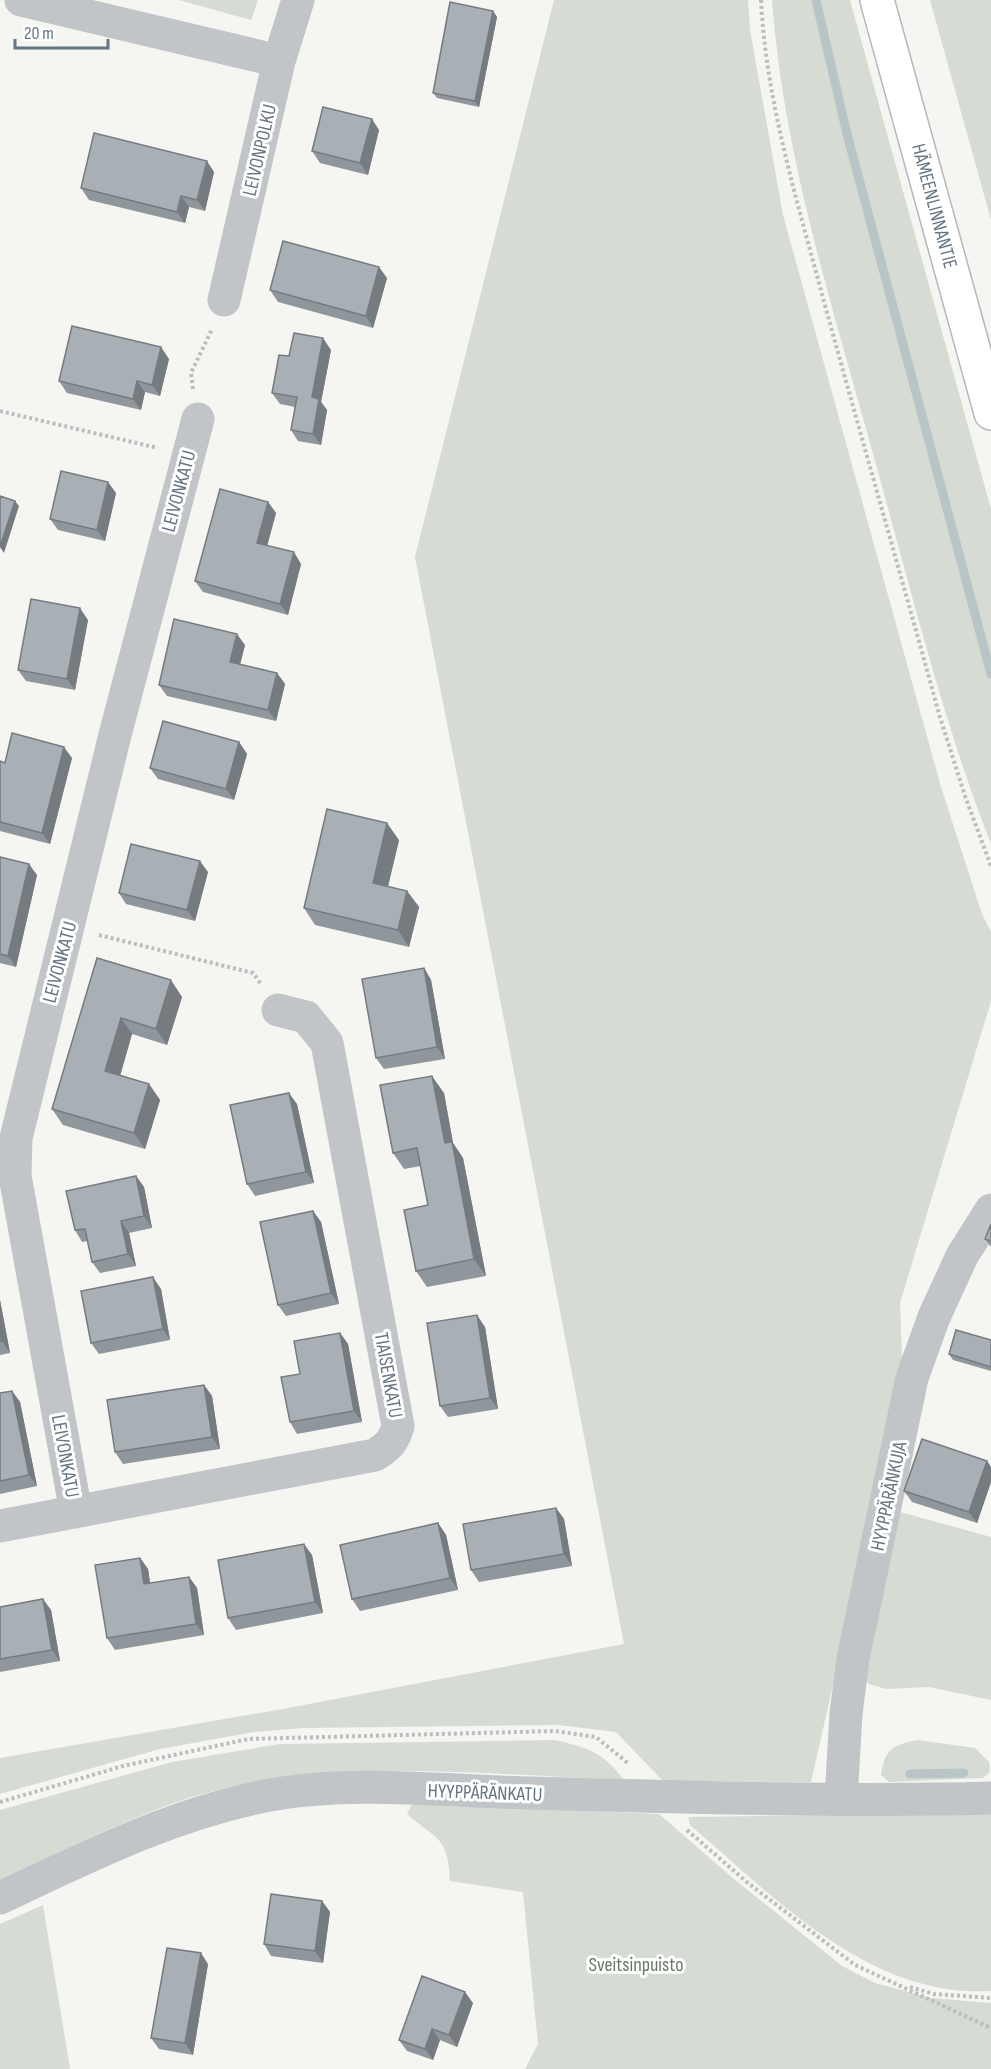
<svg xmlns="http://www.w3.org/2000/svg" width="991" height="2069" font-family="'Sofia Sans Condensed',sans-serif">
<rect width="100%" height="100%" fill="#f5f5f2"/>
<!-- green -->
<path fill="#d6dcd3" d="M179,0H258L251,20Z
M554,0H748L750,30L783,215L941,787L982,914L991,932V1001L900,1303L902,1356L874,1505L811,1782L663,1781L616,1732L558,1725L303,1728L254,1732L160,1749L0,1794V1758L288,1708L624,1644L415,557Z
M772,0H850L991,509V844C941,716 909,582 872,450C831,302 783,153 772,0Z
M930,0H991V220Z
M893,1510L991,1537V1700L929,1687L886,1689L868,1684L861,1659Z
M554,1740C587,1747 603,1752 624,1780C498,1775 354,1759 230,1787C149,1805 75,1846 0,1881V1810L172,1762L280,1744Z
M918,1740L975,1748L989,1762L990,1772L983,1778L889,1782L881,1775C885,1748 893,1745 918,1740Z
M417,1803L659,1814L734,1879L842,1966L875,1983L931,1998L991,2003V2069H525L538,2044L523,1892L450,1881C448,1836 438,1841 407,1814L411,1806Z
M991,1813V1991C870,1998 775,1898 690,1825L688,1817Z
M43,1905L70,2069H0V1924Z"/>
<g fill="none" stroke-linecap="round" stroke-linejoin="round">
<!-- stream -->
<path stroke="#b8c4c8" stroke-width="9" d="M816,0L847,134L991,674
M910,1774L964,1773"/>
<defs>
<path id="major" d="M877,0L991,413"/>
</defs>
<!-- major casing -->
<use href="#major" stroke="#b4b8bc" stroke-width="36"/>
<!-- path -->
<path stroke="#bbbdbf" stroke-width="4" stroke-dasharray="3 3" stroke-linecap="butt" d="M761,0C766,101 797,200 823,298C861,437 901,575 939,714L965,796L991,866
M193,389L191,373L212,329
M0,411L158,448
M99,935L253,973L261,984
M0,1802L123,1766L248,1739L555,1731L596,1737L629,1764
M687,1830L748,1883L855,1965L991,2028
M910,1987L934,1994L991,1998"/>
<!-- minor -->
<path stroke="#c1c5c8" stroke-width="33" d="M21,0L279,61
M224,300L279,61L298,0
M76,1512L15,1176L16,1138L115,735L198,419
M0,1526L375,1455C388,1447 394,1441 398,1426L327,1043L306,1017L278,1010
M841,1799L846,1714L853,1659L912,1378L934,1317L962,1256L991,1210
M0,1898C87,1857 174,1813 270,1795C354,1780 444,1791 529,1793C682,1797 837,1802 991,1798"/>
<!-- major -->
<use href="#major" stroke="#fff" stroke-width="33"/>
</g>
<!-- wall -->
<path fill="#90979c" d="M493,11L497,17L479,107L437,98L433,93Z
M379,130L368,175L320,163L312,151Z
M214,172L205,211L189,207L185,223L89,200L81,188Z
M387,278L373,328L278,302L270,290Z
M331,350L321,402L327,410L321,445L298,441L291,430L295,407L280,404L272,393L289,356Z
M169,359L160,396L145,392L141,410L67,393L59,381Z
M116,493L105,541L58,530L50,519Z
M268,502L276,513L267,545L301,564L288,615L203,592L195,581Z
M88,620L75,690L26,681L18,670Z
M245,645L240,664L277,673L285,684L276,721L167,696L159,685Z
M239,742L247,754L234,800L158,779L150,768Z
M72,758L50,844L0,831V761L5,763Z
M399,840L388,886L407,891L419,907L409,947L315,925L304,908Z
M0,857L37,875L16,967L0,963Z
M208,872L195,921L126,904L119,893Z
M97,958L182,997L167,1045L132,1034L120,1075L149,1084L160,1100L145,1149L63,1125L52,1109Z
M424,968L431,980L445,1059L384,1069L376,1058Z
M444,1093L453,1143L463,1158L486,1276L427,1287L416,1271L428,1205L421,1166L404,1169L393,1153Z
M297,1104L314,1183L255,1196L247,1184Z
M136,1176L144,1187L152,1228L129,1233L136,1266L100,1273L92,1262L87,1241L82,1242L75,1230Z
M313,1211L321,1222L339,1304L286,1316L278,1305Z
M991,1224V1247L985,1239Z
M161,1289L170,1340L99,1354L91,1343Z
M0,1300L10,1353L0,1355Z
M485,1327L498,1409L448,1417L440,1406Z
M340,1333L348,1344L362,1422L297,1434L290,1422L300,1374Z
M991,1340V1371L953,1360L949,1354Z
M204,1385L212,1396L220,1449L123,1464L115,1452Z
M12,1391L20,1402L37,1486L0,1494V1393Z
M987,1461L991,1467V1482L977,1523L912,1502L904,1491Z
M556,1508L564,1519L572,1566L479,1582L471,1570Z
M438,1523L446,1535L458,1590L360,1611L352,1599Z
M312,1555L323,1613L236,1630L228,1618Z
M140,1558L148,1569L150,1583L189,1577L197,1588L204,1635L115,1650L107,1638Z
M0,1607L51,1610L60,1661L0,1672Z
M322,1901L330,1912L323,1963L271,1956L264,1944Z
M208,1964L193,2055L159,2049L151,2038Z
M473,2003L457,2047L440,2040L433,2060L407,2051L399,2040Z"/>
<!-- shaded-wall -->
<path fill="#767b7f" d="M493,11L497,17L479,107L475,101Z
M372,119L379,130L368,175L360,163Z
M207,161L214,172L205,211L197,200Z
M181,196L189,207L185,223L177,212Z
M379,267L387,278L373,328L366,316Z
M323,338L331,350L321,402L327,410L321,445L313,434L312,397Z
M161,347L169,359L160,396L152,385Z
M137,381L145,392L141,410L133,399Z
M108,482L116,493L105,541L97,530Z
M15,501L19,506L4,553L0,547Z
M268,502L276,513L265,554L257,543Z
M294,552L301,564L288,615L280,604Z
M80,608L88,620L75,690L67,679Z
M237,634L245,645L238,673L230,662Z
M277,673L285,684L276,721L268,710Z
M239,742L247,754L234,800L226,789Z
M64,747L72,758L50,844L42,833Z
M387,823L399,840L385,899L373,883Z
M200,861L208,872L195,921L187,910Z
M29,864L37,875L16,967L8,956Z
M407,891L419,907L409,947L398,930Z
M424,968L431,980L445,1059L437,1047Z
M171,980L182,997L167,1045L156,1029Z
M121,1018L132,1034L117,1087L105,1071Z
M432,1076L444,1093L453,1143L463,1158L486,1276L474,1259L445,1143Z
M149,1084L160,1100L145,1149L134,1133Z
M289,1093L297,1104L314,1183L306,1172Z
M136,1176L144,1187L152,1228L144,1216Z
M313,1211L321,1222L339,1304L331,1293Z
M121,1221L129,1233L136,1266L128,1254Z
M153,1277L161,1289L170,1340L163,1329Z
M0,1300L10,1353L2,1341L0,1330Z
M477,1315L485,1327L498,1409L490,1398Z
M340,1333L348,1344L362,1422L354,1411Z
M204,1385L212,1396L220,1449L212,1437Z
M12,1391L20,1402L37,1486L29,1475Z
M987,1461L991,1467V1482L977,1523L969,1512Z
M556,1508L564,1519L572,1566L564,1554Z
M438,1523L446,1535L458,1590L450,1578Z
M304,1544L312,1555L323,1613L315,1602Z
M140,1558L148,1569L152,1596L144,1584Z
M189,1577L197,1588L204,1635L196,1624Z
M43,1599L51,1610L60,1661L52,1650Z
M322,1901L330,1912L323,1963L315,1951Z
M201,1953L208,1964L193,2055L185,2043Z
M465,1992L473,2003L457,2047L449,2035Z
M432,2029L440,2040L433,2060L425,2049Z"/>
<!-- building -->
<path fill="#a8b0b5" stroke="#767b7f" stroke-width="1.5" d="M450,2L493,11L475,101L433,93Z
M323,107L372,119L360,163L312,151Z
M94,133L207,161L197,200L181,196L177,212L81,188Z
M283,241L379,267L366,316L270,290Z
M72,326L161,347L152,385L137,381L133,399L59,381Z
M294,333L323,338L312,397L319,399L313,434L291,430L297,397L272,393L279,355L289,356Z
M61,471L108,482L97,530L50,519Z
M220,489L268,502L257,543L294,552L280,604L195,581Z
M0,496L15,501L0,547Z
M31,599L80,608L67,679L18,670Z
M174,619L237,634L230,662L277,673L268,710L159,685Z
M163,721L239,742L226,789L150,768Z
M12,733L64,747L42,833L0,822V761L5,763Z
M327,809L387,823L373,883L407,891L398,930L304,908Z
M131,844L200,861L187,910L119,893Z
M0,857L29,864L8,956L0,954Z
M97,958L171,980L156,1029L121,1018L105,1071L149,1084L134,1133L52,1109Z
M424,968L437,1047L376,1058L362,979Z
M432,1076L445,1143L452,1142L474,1259L416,1271L404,1210L428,1205L417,1148L393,1153L380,1085Z
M289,1093L306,1172L247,1184L230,1105Z
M136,1176L144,1216L121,1221L128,1254L92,1262L85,1229L75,1230L66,1191Z
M313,1211L331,1293L278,1305L260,1222Z
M991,1224V1241L985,1239Z
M153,1277L163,1329L91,1343L81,1291Z
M477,1315L490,1398L440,1406L427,1323Z
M0,1330L2,1341L0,1342Z
M956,1330L991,1340V1367L949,1354Z
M340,1333L354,1411L290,1422L281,1377L300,1374L294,1341Z
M204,1385L212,1437L115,1452L107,1400Z
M12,1391L29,1475L0,1481V1393Z
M922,1439L987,1461L969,1512L904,1491Z
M556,1508L564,1554L471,1570L463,1524Z
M438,1523L450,1578L352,1599L340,1545Z
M304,1544L315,1602L228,1618L218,1560Z
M140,1558L144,1584L189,1577L196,1624L107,1638L95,1565Z
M43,1599L52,1650L0,1659V1607Z
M271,1894L322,1901L315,1951L264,1944Z
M167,1948L201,1953L185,2043L151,2038Z
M422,1976L465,1992L449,2035L432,2029L425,2049L399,2040Z"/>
<g text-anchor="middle" stroke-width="6" stroke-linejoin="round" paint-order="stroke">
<!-- street labels -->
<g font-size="20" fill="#657583" stroke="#fff">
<text transform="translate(259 150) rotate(-77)" y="7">LEIVONPOLKU</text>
<text transform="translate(935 206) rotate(75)" y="7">HÄMEENLINNANTIE</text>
<text transform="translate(178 491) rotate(-75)" y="7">LEIVONKATU</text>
<text transform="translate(59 962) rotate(-75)" y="7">LEIVONKATU</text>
<text transform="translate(389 1375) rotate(80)" y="7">TIAISENKATU</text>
<text transform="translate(66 1456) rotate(80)" y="7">LEIVONKATU</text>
<text transform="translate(888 1496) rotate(-78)" y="7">HYYPPÄRÄNKUJA</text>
<text transform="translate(485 1792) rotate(2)" y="7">HYYPPÄRÄNKATU</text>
</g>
<!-- park labels -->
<g font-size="20" fill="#687a63" stroke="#fff">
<text x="636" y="1971">Sveitsinpuisto</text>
</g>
</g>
<!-- scale -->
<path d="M15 39v9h93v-9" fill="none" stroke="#657583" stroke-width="3"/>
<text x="24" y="39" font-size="18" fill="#657583" stroke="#ffffff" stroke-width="4.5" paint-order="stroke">20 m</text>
</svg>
